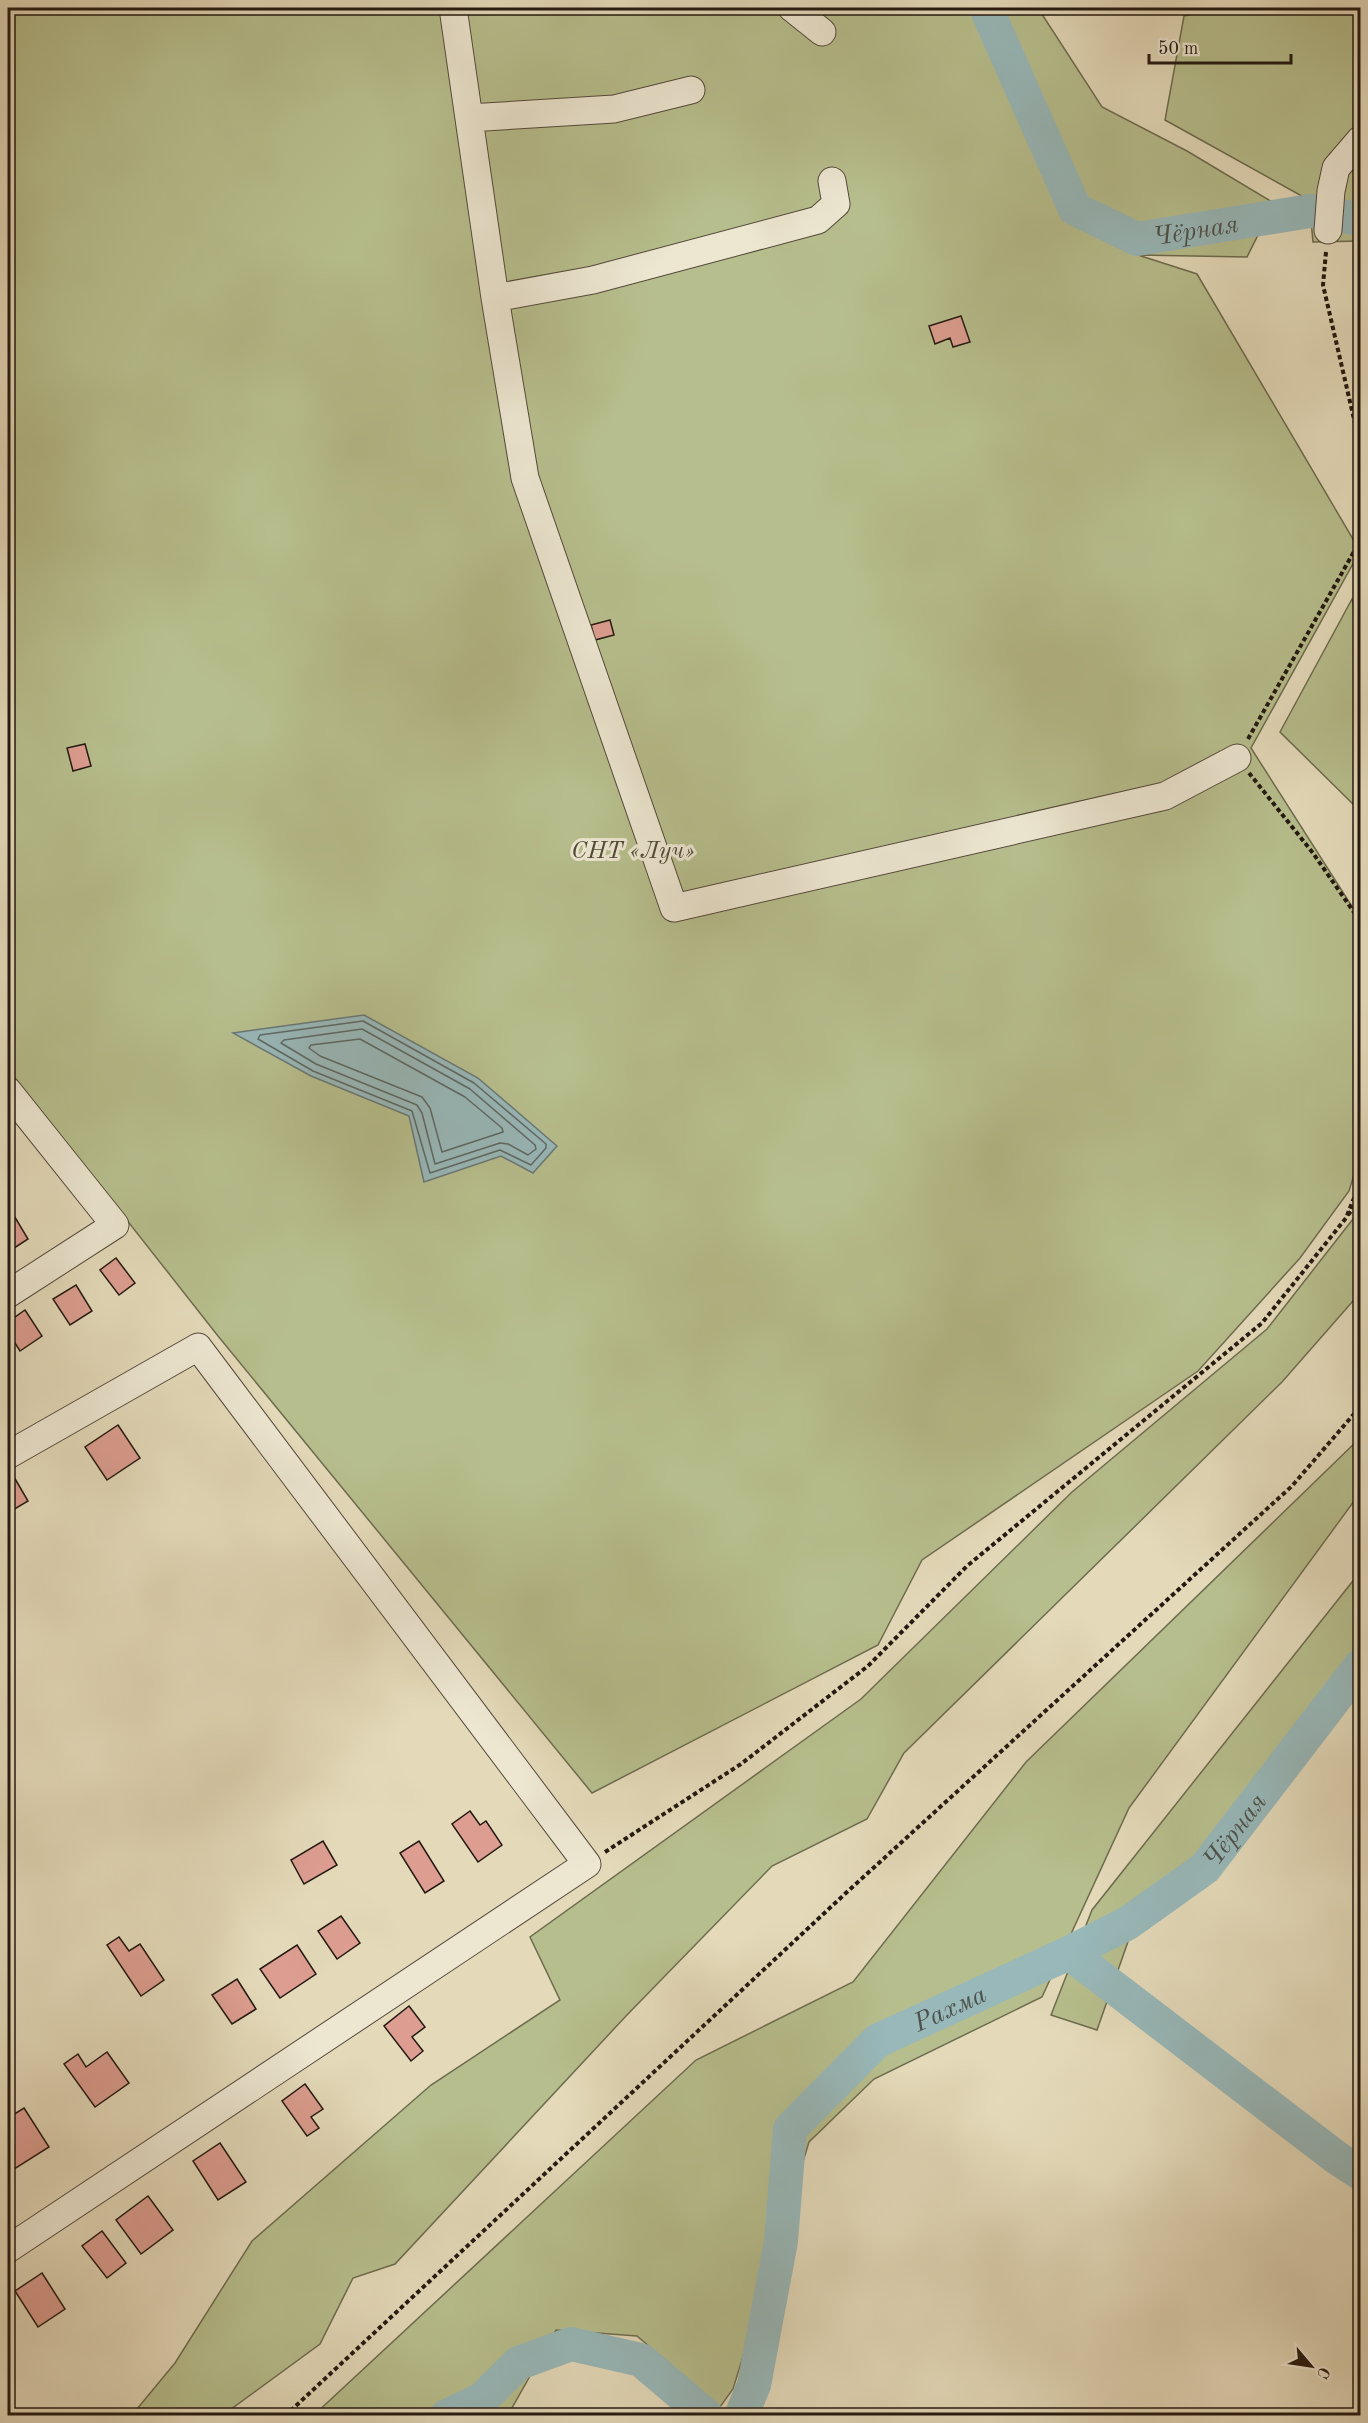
<svg xmlns="http://www.w3.org/2000/svg" width="1368" height="2423" font-family="'Old Standard TT',serif">
<rect width="100%" height="100%" fill="#e4daba"/>
<filter id="stains"><feTurbulence type="fractalNoise" baseFrequency=".00333" numOctaves="4"/><feColorMatrix values="0 0 0 0 .2 0 0 0 0 .09 0 0 0 0 .02 0 0 0 .5 -.17"/></filter>
<radialGradient id="worn" r=".72"><stop offset=".6" stop-color="#630" stop-opacity="0"/><stop offset="1" stop-color="#630" stop-opacity=".3"/></radialGradient>
<!-- green -->
<path fill="#b7be8d" stroke="#6d6c4f" stroke-width="1.5" d="M8,8H1038L1102,107L1187,151L1274,203L1247,257L1138,255L1197,274L1360,551L1251,748L1360,919V1155L1349,1191L1300,1258L1198,1371L922,1560L878,1645L592,1793L218,1336L8,1069Z
M1226,8H1360V241L1313,242L1309,200L1165,120L1184,16Z
M1352,599L1360,633V811L1280,732Z
M1360,1210V1293L1282,1382L904,1753L867,1819L772,1866L626,2016L395,2264L353,2278L320,2344L223,2415H132L175,2363L252,2241L431,2085L560,2000L530,1937L861,1699L1072,1492L1267,1329Z
M1360,1438V1493L1129,1808L1042,1997L874,2079L809,2142L733,2389L720,2407L637,2336L556,2330L508,2415H314L696,2060L853,1982L1026,1762Z
M1360,1572V1662L1130,1936L1097,2030L1051,2015L1092,1910Z"/>
<!-- water -->
<path fill="#98b8b9" stroke="#697876" stroke-width="1.5" d="M364,1015L478,1078L557,1146L533,1173L501,1156L424,1182L409,1116L311,1076L233,1033Z"/>
<g fill="none" stroke-linecap="round" stroke-linejoin="round">
<!-- shore -->
<path stroke="#5e6865" stroke-width="1.5" d="M363,1021L474,1083L546,1144V1148L531,1165L500,1150L430,1173L412,1111L313,1071L258,1039L260,1035Z
M362,1029L470,1089L535,1145L536,1149L528,1155L508,1144L500,1143L435,1164L422,1113L417,1105L316,1064L281,1043L284,1040Z
M360,1039L465,1097L502,1128L503,1132L442,1152L430,1108L422,1097L320,1056L309,1048L311,1045Z"/>
<!-- stream -->
<path stroke="#697876" stroke-width="6" d="M1337,2158L1360,2161"/>
<!-- river -->
<g stroke="#98b8b9" stroke-width="34">
<path id="s1" d="M986,8L1075,209L1137,239L1310,211L1360,219"/>
<path d="M1069,1953L1337,2158L1360,2173"/>
<path d="M447,2416L481,2400L519,2363L571,2344L641,2360L707,2416"/>
<path id="s2" d="M741,2416L754,2385L781,2241L790,2129L877,2041L1069,1953L1128,1923L1205,1868L1360,1666"/>
</g>
</g>
<!-- building -->
<path fill="#dd9e91" stroke="#231911" stroke-width="1.5" d="M961,316L970,342L953,347L950,338L935,344L929,326Z
M610,620L614,635L595,640L591,625Z
M85,744L91,766L73,771L67,748Z
M13,1214L28,1239L8,1252V1217Z
M116,1258L135,1283L119,1295L100,1270Z
M76,1285L92,1311L70,1325L53,1299Z
M25,1310L42,1336L20,1351L8,1332V1322Z
M118,1425L140,1458L107,1480L85,1447Z
M14,1477L28,1501L8,1513V1481Z
M470,1811L480,1825L486,1821L502,1845L478,1862L452,1824Z
M323,1841L337,1865L304,1884L291,1860Z
M419,1841L444,1881L425,1893L400,1853Z
M341,1916L360,1943L337,1959L318,1931Z
M119,1937L129,1951L140,1944L164,1980L141,1996L107,1945Z
M297,1945L316,1974L280,1998L260,1969Z
M237,1979L256,2009L232,2024L212,1995Z
M409,2006L425,2027L412,2037L423,2051L411,2061L384,2026Z
M107,2052L129,2083L95,2107L64,2064L78,2054L86,2067Z
M305,2084L323,2109L311,2117L319,2128L307,2136L282,2101Z
M24,2108L49,2147L8,2173V2118Z
M220,2143L246,2182L218,2200L193,2161Z
M148,2196L173,2230L141,2254L116,2220Z
M102,2231L126,2263L107,2278L82,2246Z
M42,2273L65,2309L38,2327L15,2291Z"/>
<g fill="none" stroke-linecap="round" stroke-linejoin="round">
<defs>
<path id="minor" d="M453,8L495,298L525,478L674,908L1165,796L1237,758
M792,8L822,32
M469,118L614,109L691,90
M1328,230L1331,191L1336,168L1360,140
M495,298L593,280L818,220L836,204L832,181
M8,1091L115,1225L8,1294
M8,1455L198,1347L587,1864L8,2249"/>
</defs>
<!-- minor casing -->
<use href="#minor" stroke="#53493b" stroke-width="29"/>
<!-- path -->
<path stroke="#231911" stroke-width="4" stroke-dasharray="4.5 3" stroke-linecap="butt" d="M1326,252L1323,285L1360,445
M1248,739L1360,541
M1249,773L1313,853L1360,921
M1348,1215L1360,1200
M605,1852L741,1764L868,1666L967,1566L1262,1323L1346,1218L1360,1183
M285,2416L847,1892L1292,1486L1360,1407"/>
<!-- minor -->
<use href="#minor" stroke="#ede7d2" stroke-width="27"/>
</g>
<g text-anchor="middle" stroke-width="6" stroke-linejoin="round" paint-order="stroke">
<!-- park labels -->
<g font-size="24" font-style="italic" fill="#4f4b36" stroke="#ede7d2">
<text x="633" y="858">СНТ «Луч»</text>
</g>
<!-- water labels -->
<g font-size="26" font-style="italic" fill="#4c514c" stroke="#ede7d2">
<text dy="9" stroke="none"><textPath href="#s1" startOffset="348">Чёрная</textPath></text>
<text dy="9" stroke="none"><textPath href="#s2" startOffset="836">Чёрная</textPath></text>
<text dy="9" stroke="none"><textPath href="#s2" startOffset="496">Рахма</textPath></text>
</g>
</g>
<!-- margin -->
<rect width="1368" height="2423" fill="none" stroke="#e4daba" stroke-width="30"/>
<rect x="9" y="9" width="1350" height="2405" fill="none" stroke="#231911" stroke-width="3"/>
<rect x="15" y="15" width="1338" height="2393" fill="none" stroke="#231911" stroke-width="1.5"/>
<!-- north arrow -->
<g transform="translate(1311 2366) rotate(119)" stroke="#ede7d2" stroke-width="4.5" paint-order="stroke">
<path d="M0-4.5L10 22L0 15L-10 22Z" fill="#231911"/>
<text y="-9" font-size="16" font-weight="bold" text-anchor="middle" fill="#231911">С</text>
</g>
<!-- scale -->
<path d="M1149 54v9h142v-9" fill="none" stroke="#231911" stroke-width="3"/>
<text x="1158" y="54" font-size="18" fill="#231911" stroke="#ede7d2" stroke-width="4.5" paint-order="stroke">50 m</text>
<rect width="100%" height="100%" filter="url(#stains)"/>
<rect width="100%" height="100%" fill="url(#worn)"/>
</svg>
